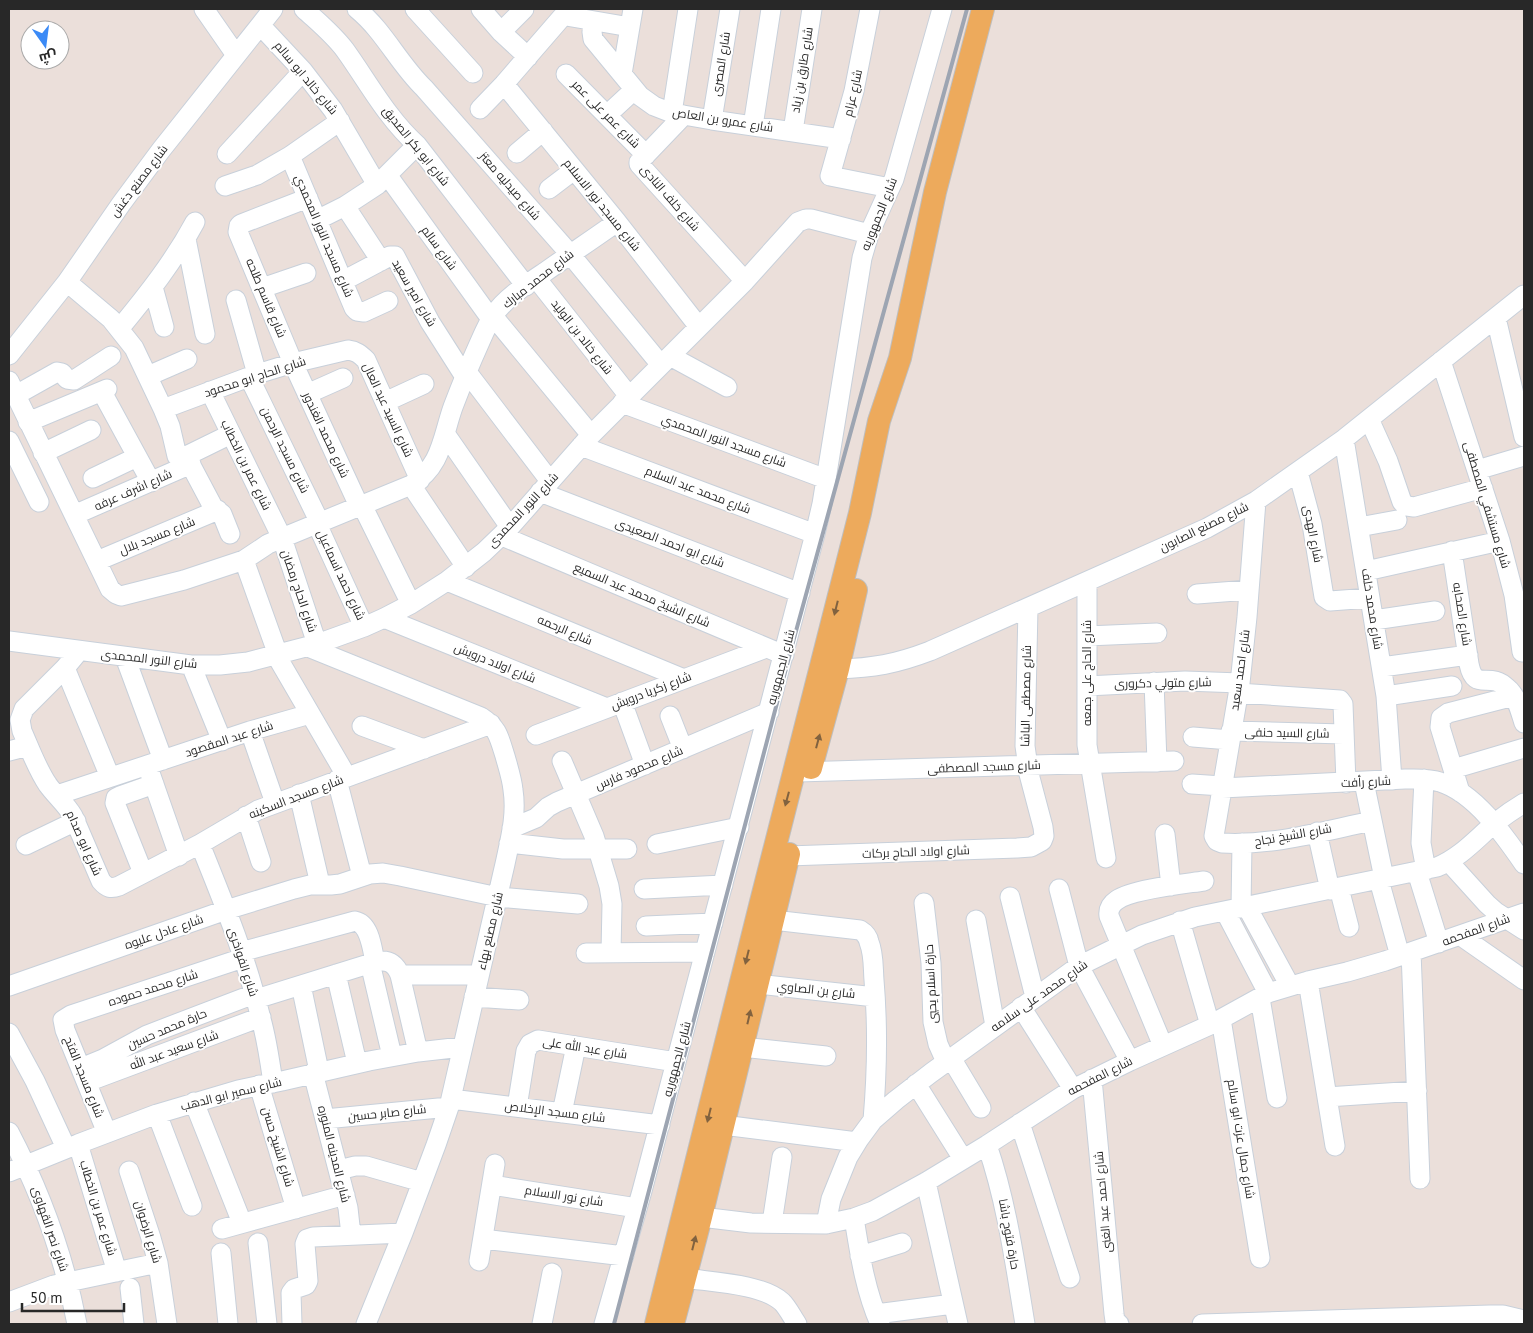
<svg xmlns="http://www.w3.org/2000/svg" width="1533" height="1333" font-family="'PT Sans',Cairo,sans-serif">
<rect width="100%" height="100%" fill="#ebdfda"/>
<g fill="none" stroke-linecap="round" stroke-linejoin="round">
<defs>
<path id="minor" d="M204,9L236,55
M304,9C318,22 333,34 345,50C368,82 387,118 417,145L526,286
M357,9C384,31 399,64 424,88L570,254L661,365
M415,9L473,73
M481,9L501,32L528,57
M870,9L854,91L830,176L890,188
M593,21L592,32L593,39L640,96L654,106L672,113L712,120L841,139
M261,26L303,71L333,110L377,185
M501,32L524,9
M566,74L646,155
M622,74L633,9
M504,84L617,222L699,327
M480,109L504,84L562,17L566,16L630,27
M672,113L688,9
M607,115L634,90
M684,115L639,162V164L745,281
M712,120L730,9
M753,126L771,9
M793,131L812,9
M517,153L543,131
M227,154L303,71
M290,156L354,308L357,311L364,312L388,301
M388,176L491,319
M225,186L257,175L290,156L340,121
M549,189L574,170
M308,198L241,224L239,226L238,232L293,363L359,506
M345,206L381,261
M317,220L345,206L377,185L417,145
M186,239L205,334
M536,278L629,396
M343,281L390,256H395L430,322L465,377
M67,282L111,319L134,348L163,409L170,426L177,456L182,458L231,434
M153,287L164,327
M262,288L306,273
M236,300L257,374
M493,316L591,435
M1496,318L1524,437
M120,328C148,294 174,261 195,222
M9,355L67,282L121,204L161,150L273,9
M670,356L727,387
M1441,361L1500,541L1514,595L1522,652
M467,372L550,481
M148,376L187,359
M249,377L320,523
M9,381L110,589L116,594L121,596L184,580L244,560L268,544L282,538L411,485C442,466 442,438 453,407C461,386 470,364 479,344C483,335 487,325 493,316C505,298 527,284 545,272C569,255 593,239 617,222
M210,391L282,538L317,644
M102,392L151,482
M307,394L343,378
M16,395L57,372L62,373L67,379L74,380L111,356
M385,402L424,384
M622,403L826,479
M163,409L257,374L293,363L348,350C356,351 360,354 366,360L420,480
M1369,419L1388,461L1402,502L1407,506L1414,507L1483,488
M28,422L107,389
M446,435L510,527
M1344,439L1386,696L1392,780
M9,441L39,502
M581,446L815,534
M43,453L91,430
M186,456L213,507L222,514L230,534
M1477,470L1524,456
M1298,472L1312,524L1324,597L1330,601L1370,598
M93,478L137,457
M411,485L466,567
M540,492L800,593
M1256,501L1247,617L1240,683L1214,836L1217,841L1222,843C1273,846 1323,831 1372,821
M362,505L411,604
M74,515L191,464
M317,524L364,627
M1359,527L1397,520
M502,536L784,655
M1452,551L1469,664C1475,693 1489,670 1507,688C1517,696 1520,711 1524,723
M244,560L278,655
M97,561L218,510
M1366,571L1500,541
M447,581L684,679
M1087,582V745L1106,858
M1197,594L1249,590
M384,618L607,708
M1374,620L1435,611
M1087,636L1157,633
M9,641L191,665H220L248,662L317,644L364,627L384,618L411,604L447,581L484,552L510,527L591,435L745,281L798,222L806,219H811L869,234
M308,647L481,717C498,728 499,737 505,756C508,767 512,779 513,790C517,815 510,840 505,864L449,1107L436,1145L403,1233L366,1324
M79,651L65,668L24,709L20,720L22,731C30,749 37,769 48,785C56,796 66,804 73,816L101,881C107,888 111,889 119,886L200,844L258,810L491,724
M276,655L347,777
M125,657L163,760
M191,665L222,741
M1382,667L1468,655
M65,668L110,777
M838,669C873,668 896,664 930,651L1207,528L1256,501L1344,439L1524,295
M1154,682L1157,762
M1087,686L1185,681L1240,683
M1238,693L1340,700L1343,704L1346,783
M1386,696L1452,686
M622,702L645,765
M670,716L683,749
M362,726L424,749
M250,731L275,803
M1231,731L1344,734
M536,735L766,648
M1193,737L1230,740
M9,751L28,746
M562,761L594,836L609,886L612,904L611,952
M1453,769L1524,748
M798,772L1174,761
M150,773L179,856
M1424,779L1421,843L1426,870
M337,780L362,876
M1364,782L1384,878
M1192,784L1222,786
M1222,788L1405,779C1417,779 1429,778 1440,782C1475,793 1504,835 1524,864
M1460,792L1440,727L1441,718L1448,713L1514,696
M299,794L320,884
M57,795L250,731L310,714
M246,816L261,862
M512,828L536,818L548,807L557,802L769,712
M1317,832L1330,890
M1165,834L1171,886
M509,843L563,849H627
M200,844C223,901 247,959 261,1019C267,1040 270,1062 273,1083
M657,844L739,827
M26,845L76,821
M788,856L1017,848L1031,847L1042,841L1044,836L1043,827L1029,774L1025,746L1028,608
M1449,862L1487,904L1496,912L1524,930
M1417,872L1439,943
M143,873L115,803L116,798L120,796L154,784
M1379,880L1400,956
M1339,888L1349,927
M644,889L723,885
M1059,889L1079,966L1130,1061
M1010,897L1035,997
M924,903L931,963L933,1022L938,1044L946,1062
M1247,907L1290,986
M1241,908L1242,843
M1225,911L1268,993
M773,920L860,930C865,933 868,936 869,942C874,954 873,968 874,980C878,1027 877,1074 873,1120
M976,920L995,1026
M1180,921L1210,1025
M646,926L713,923
M1461,936L1524,980
M241,952L355,921C370,924 372,948 375,962
M1411,952L1420,1179
M586,953L705,952
M370,963L392,1056
M336,974L357,1063
M400,975H479
M1308,981L1335,1146
M757,984L875,997
M301,985L319,1071
M9,986L226,910L294,889L310,885H331L340,884L370,874L383,873L400,876L498,897L578,904
M474,997L519,1000
M1260,998L1277,1098
M256,999L375,962C388,959 395,963 400,975L418,1052
M1021,1007L1073,1089
M1221,1019L1260,1258
M9,1033L35,1081L66,1148
M1163,1046L1109,916C1108,909 1111,904 1117,900C1133,889 1184,884 1204,881
M742,1047L826,1056
M951,1058L981,1108
M81,1068L103,1059L147,1035L254,994
M313,1073L348,1208L351,1235
M1092,1079L1114,1314L1115,1321L1119,1324
M87,1082L261,1017
M916,1084L963,1159
M259,1085L296,1209
M1327,1097L1417,1091
M451,1099L660,1125
M194,1102L242,1223
M517,1107L526,1051L530,1044L538,1040L676,1062
M562,1113L576,1046
M157,1114L192,1206
M325,1119L449,1107
M1020,1123L1070,1278
M723,1125L857,1142
M9,1132C41,1193 64,1256 77,1324
M107,1133L65,1030L63,1020L71,1015L243,958
M78,1144L117,1272
M987,1145C1007,1203 1015,1264 1025,1324
M339,1170L355,1166H366L422,1182
M129,1171L151,1238L158,1263L167,1324
M9,1172L78,1144L157,1114L238,1090L282,1081L369,1061L418,1052L462,1047
M926,1182L958,1324
M492,1185L637,1208
M688,1214L701,1217L751,1223L826,1224L854,1218L873,1211L926,1182L987,1145L1073,1089L1130,1061L1210,1025L1268,993L1308,981L1347,972L1385,961L1524,913
M854,1218C860,1255 865,1290 880,1324
M772,1223L782,1157
M826,1224L831,1199L848,1157L859,1139L873,1120L896,1100L931,1073L1079,966L1142,935L1195,917L1437,867C1461,857 1476,839 1495,823C1504,816 1514,809 1524,803
M222,1229L345,1195
M483,1239L624,1256
M258,1243L267,1324
M221,1253L228,1324
M860,1256L902,1243
M479,1261L495,1164
M685,1278C711,1282 763,1284 782,1302C788,1308 792,1317 797,1324
M130,1288L134,1324
M9,1302L54,1285L158,1263
M876,1314L953,1304
M292,1324L291,1293L294,1289L306,1285L308,1281L305,1244L307,1239L313,1237L403,1233
M542,1324L552,1273
M604,1324L642,1191L815,534L822,504L862,258L869,234L894,179L942,9
M1202,1324L1490,1315H1503L1524,1320"/>
<path id="major" d="M811,768L838,669L856,590
M656,1324L761,902L860,513L879,421L900,358L935,192L983,9
M673,1324L701,1217L789,854"/>
</defs>
<!-- minor casing -->
<use href="#minor" stroke="#c8d0da" stroke-width="21"/>
<!-- major casing -->
<use href="#major" stroke="#bebebe" stroke-width="24"/>
<!-- minor -->
<use href="#minor" stroke="#fff" stroke-width="19"/>
<!-- major -->
<use href="#major" stroke="#edaa5c" stroke-width="22"/>
<!-- rail -->
<path stroke="#9da5b2" stroke-width="4" d="M614,1324L793,642L967,9"/>
</g>
<!-- one-way arrows -->
<defs><path id="oneway-solid" d="M-6-.8H1V-3.2L6.5 0L1 3.2V.8H-6Z" transform="scale(1.25)"/></defs>
<g fill="#81623f">
<use href="#oneway-solid" transform="translate(836 608) rotate(104)"/>
<use href="#oneway-solid" transform="translate(818 741) rotate(-75)"/>
<use href="#oneway-solid" transform="translate(787 799) rotate(105)"/>
<use href="#oneway-solid" transform="translate(747 957) rotate(104)"/>
<use href="#oneway-solid" transform="translate(749 1017) rotate(-77)"/>
<use href="#oneway-solid" transform="translate(709 1115) rotate(104)"/>
<use href="#oneway-solid" transform="translate(694 1243) rotate(-76)"/>
</g>
<g text-anchor="middle" stroke-width="4" stroke-linejoin="round" paint-order="stroke">
<!-- street labels -->
<g font-size="12" fill="#282828" stroke="#fff">
<text transform="translate(721 64) rotate(-81)" y="4">شارع المصرى</text>
<text transform="translate(802 70) rotate(-81)" y="4">شارع طارق بن زياد</text>
<text transform="translate(306 78) rotate(50)" y="4">شارع خالد ابو سالم</text>
<text transform="translate(853 93) rotate(-77)" y="4">شارع عزام</text>
<text transform="translate(606 114) rotate(45)" y="4">شارع عمر على عمر</text>
<text transform="translate(723 120) rotate(9)" y="4">شارع عمرو بن العاص</text>
<text transform="translate(416 146) rotate(51)" y="4">شارع ابو بكر الصديق</text>
<text transform="translate(139 181) rotate(-53)" y="4">شارع مصنع دغش</text>
<text transform="translate(510 186) rotate(49)" y="4">شارع صيدليه معتز</text>
<text transform="translate(670 198) rotate(49)" y="4">شارع خلف النادى</text>
<text transform="translate(602 205) rotate(51)" y="4">شارع مسجد نور الاسلام</text>
<text transform="translate(879 214) rotate(-68)" y="4">شارع الجمهوريه</text>
<text transform="translate(324 236) rotate(67)" y="4">شارع مسجد النور المحمدي</text>
<text transform="translate(439 248) rotate(54)" y="4">شارع سالم</text>
<text transform="translate(538 279) rotate(-38)" y="4">شارع محمد مبارك</text>
<text transform="translate(414 293) rotate(60)" y="4">شارع امير سعيد</text>
<text transform="translate(266 298) rotate(67)" y="4">شارع قاسم طلحه</text>
<text transform="translate(582 337) rotate(52)" y="4">شارع خالد بن الوليد</text>
<text transform="translate(255 377) rotate(-18)" y="4">شارع الحاج ابو محمود</text>
<text transform="translate(388 410) rotate(65)" y="4">شارع السيد عبد العال</text>
<text transform="translate(326 435) rotate(65)" y="4">شارع محمد الغندور</text>
<text transform="translate(724 441) rotate(20)" y="4">شارع مسجد النور المحمدي</text>
<text transform="translate(285 450) rotate(64)" y="4">شارع مسجد الرحمن</text>
<text transform="translate(246 465) rotate(64)" y="4">شارع عمر بن الخطاب</text>
<text transform="translate(133 490) rotate(-24)" y="4">شارع اشرف عرفه</text>
<text transform="translate(698 490) rotate(21)" y="4">شارع محمد عبد السلام</text>
<text transform="translate(1487 505) rotate(73)" y="4">شارع مستشفي المصطفى</text>
<text transform="translate(523 510) rotate(-47)" y="4">شارع النور المحمدى</text>
<text transform="translate(1204 527) rotate(-26)" y="4">شارع مصنع الصابون</text>
<text transform="translate(1313 534) rotate(79)" y="4">شارع الهدى</text>
<text transform="translate(157 536) rotate(-22)" y="4">شارع مسجد بلال</text>
<text transform="translate(670 543) rotate(21)" y="4">شارع ابو احمد الصعيدى</text>
<text transform="translate(341 575) rotate(65)" y="4">شارع احمد اسماعيل</text>
<text transform="translate(299 591) rotate(71)" y="4">شارع الحاج رمضان</text>
<text transform="translate(642 595) rotate(23)" y="4">شارع الشيخ محمد عبد السميع</text>
<text transform="translate(1372 609) rotate(81)" y="4">شارع محمد خلف</text>
<text transform="translate(1462 614) rotate(81)" y="4">شارع الصحابه</text>
<text transform="translate(565 630) rotate(23)" y="4">شارع الرحمه</text>
<text transform="translate(149 659) rotate(6)" y="4">شارع النور المحمدى</text>
<text transform="translate(495 663) rotate(22)" y="4">شارع اولاد درويش</text>
<text transform="translate(781 667) rotate(-75)" y="4">شارع الجمهوريه</text>
<text transform="translate(1240 670) rotate(-82)" y="4">شارع احمد سعيد</text>
<text transform="translate(1087 673) rotate(-90)" y="4">شارع الحاج على جمعه</text>
<text transform="translate(1163 683) rotate(-1)" y="4">شارع متولي دكرورى</text>
<text transform="translate(651 691) rotate(-21)" y="4">شارع زكريا درويش</text>
<text transform="translate(1026 696) rotate(-89)" y="4">شارع مصطفى الباشا</text>
<text transform="translate(1287 733) rotate(1)" y="4">شارع السيد حنفى</text>
<text transform="translate(229 739) rotate(-18)" y="4">شارع عبد المقصود</text>
<text transform="translate(984 767) rotate(-2)" y="4">شارع مسجد المصطفى</text>
<text transform="translate(639 768) rotate(-23)" y="4">شارع محمود فارس</text>
<text transform="translate(1366 782) rotate(-3)" y="4">شارع رأفت</text>
<text transform="translate(296 797) rotate(-21)" y="4">شارع مسجد السكينه</text>
<text transform="translate(1293 835) rotate(-10)" y="4">شارع الشيخ نجاح</text>
<text transform="translate(84 843) rotate(66)" y="4">شارع ابو صدام</text>
<text transform="translate(916 852) rotate(-2)" y="4">شارع اولاد الحاج بركات</text>
<text transform="translate(1476 930) rotate(-20)" y="4">شارع المفحمه</text>
<text transform="translate(490 931) rotate(-77)" y="4">شارع مصنع بهاء</text>
<text transform="translate(164 932) rotate(-19)" y="4">شارع عادل عليوه</text>
<text transform="translate(243 962) rotate(72)" y="4">شارع الفواخرى</text>
<text transform="translate(931 984) rotate(-93)" y="4">حارة اسلام يحيي</text>
<text transform="translate(153 988) rotate(-18)" y="4">شارع محمد حموده</text>
<text transform="translate(816 990) rotate(6)" y="4">شارع بن الصاوي</text>
<text transform="translate(1039 996) rotate(-35)" y="4">شارع محمد على سلامه</text>
<text transform="translate(167 1029) rotate(-23)" y="4">حارة محمد حسين</text>
<text transform="translate(585 1048) rotate(9)" y="4">شارع عبد الله على</text>
<text transform="translate(174 1050) rotate(-20)" y="4">شارع سعيد عبد الله</text>
<text transform="translate(677 1059) rotate(-75)" y="4">شارع الجمهوريه</text>
<text transform="translate(1100 1076) rotate(-27)" y="4">شارع المفحمه</text>
<text transform="translate(84 1077) rotate(68)" y="4">شارع مسجد الفتح</text>
<text transform="translate(231 1094) rotate(-14)" y="4">شارع سمير ابو الدهب</text>
<text transform="translate(555 1112) rotate(7)" y="4">شارع مسجد الإخلاص</text>
<text transform="translate(387 1113) rotate(-6)" y="4">شارع صابر حسين</text>
<text transform="translate(1241 1139) rotate(81)" y="4">شارع جمال عزت ابو سالم</text>
<text transform="translate(278 1147) rotate(73)" y="4">شارع الشيخ حسن</text>
<text transform="translate(334 1154) rotate(76)" y="4">شارع المدينه المنوره</text>
<text transform="translate(564 1196) rotate(9)" y="4">شارع نور الاسلام</text>
<text transform="translate(1103 1202) rotate(-95)" y="4">شارع احمد عبد الغنى</text>
<text transform="translate(98 1208) rotate(73)" y="4">شارع عمر بن الخطاب</text>
<text transform="translate(50 1229) rotate(71)" y="4">شارع نصر القهاوى</text>
<text transform="translate(148 1232) rotate(73)" y="4">شارع الرضوان</text>
<text transform="translate(1009 1234) rotate(80)" y="4">حارة فتوح باشا</text>
</g>
</g>
<!-- border -->
<rect width="1533" height="1333" fill="none" stroke="#282828" stroke-width="20"/>
<!-- north arrow -->
<g transform="translate(45 45) rotate(166)"><circle r="24" fill="#ffffff" stroke="#a9a9a9"/>
<path d="M0-4L9 19L0 12L-9 19Z" fill="#3b8af6"/>
<text y="-8" font-size="14" font-weight="bold" text-anchor="middle" fill="#282828">ش</text>
</g>
<!-- scale -->
<path d="M22 1303v8h102v-8" fill="none" stroke="#282828" stroke-width="2.5"/>
<text x="30" y="1303" font-size="15" fill="#282828" stroke="#ffffff" stroke-width="4" paint-order="stroke">50 m</text>
</svg>
